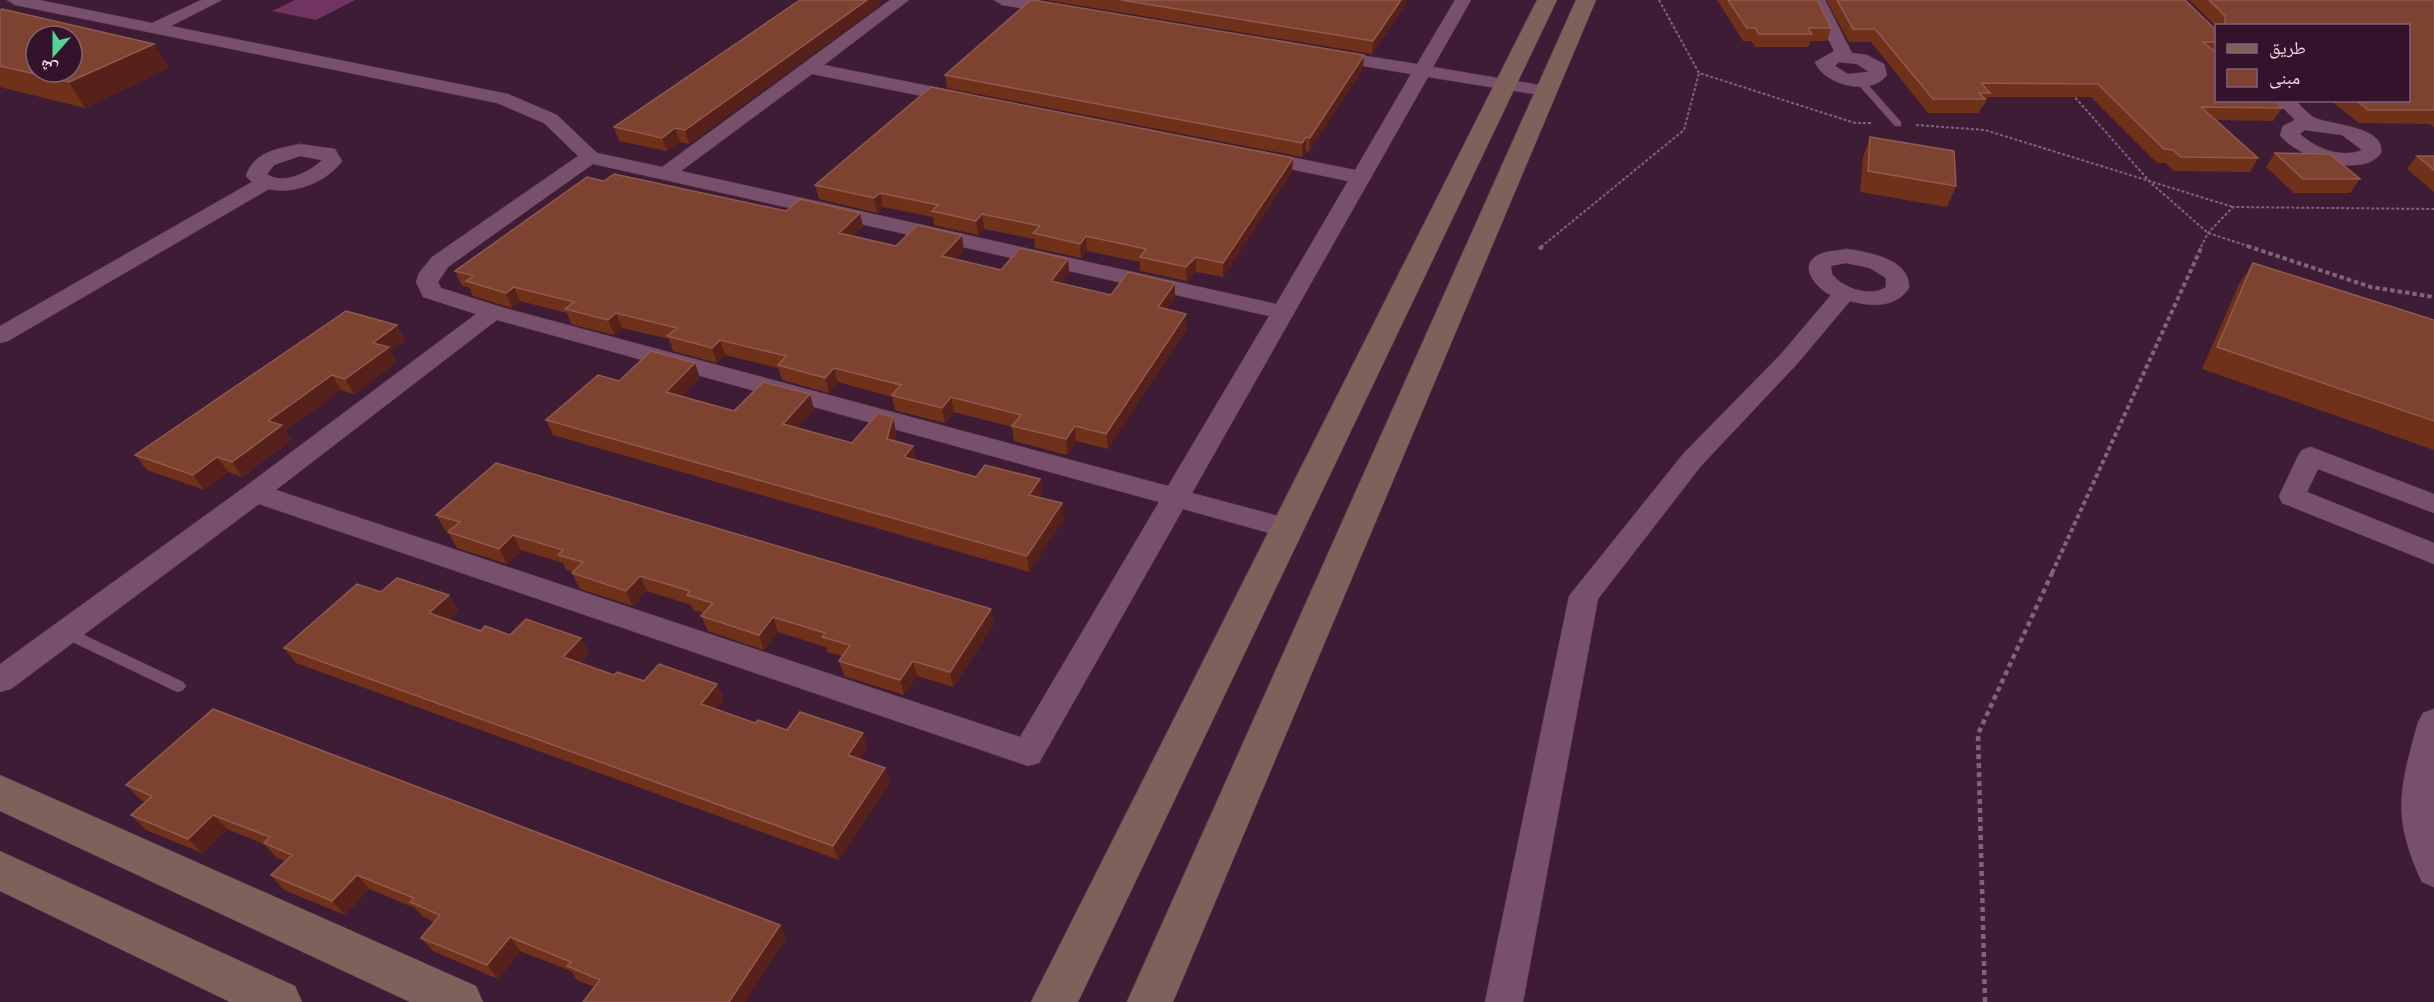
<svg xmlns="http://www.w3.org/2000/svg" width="2434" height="1002" font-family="Jost,'Noto Naskh Arabic',sans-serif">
<rect width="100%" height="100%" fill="#3f1c35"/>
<!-- green -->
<path fill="#71335f" d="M295,0H355L316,20L272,11Z"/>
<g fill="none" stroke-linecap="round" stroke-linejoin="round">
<defs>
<path id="lane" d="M1856,78H1862L1901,122V126H1895L1856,82Z
M65,626L183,682L186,686L183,690L178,692L173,690L60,636L58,632L60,628Z"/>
<path id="street" d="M7,0H39L152,23L201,0H222L171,26L508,94L557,115L597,153L662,167L890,0H909L824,65L969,94L971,98L969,102L962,104L812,74L681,171L1276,304L1348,181L1256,162L1246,156L1256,150L1355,170L1411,74L1322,59L1319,55L1322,51L1328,50L1417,64L1455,0H1471L1433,67L1546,86L1555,91L1546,96L1428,77L1192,493L1297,521L1301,528L1297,535L1287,538L1183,509L1039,763L1028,766L259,504L11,689L0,692V664L246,486L476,314L423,297L416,282L419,273L432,257L578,156L544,123L497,103L15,5ZM593,164L665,180L1269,316L1168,486L501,307L441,288L438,282L448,267ZM497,320L1159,502L1020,737L276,490Z
M994,0H1032L1069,6L1071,10L1063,15L1002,5Z
M1809,0H1825L1852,53L1867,55L1884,64L1887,75C1871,97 1824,85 1815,62L1834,51ZM1839,62L1857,64L1869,72L1848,74L1835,66Z
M2275,100H2295C2301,106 2307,113 2313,117C2326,125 2386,125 2381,153C2362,180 2296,157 2280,135L2283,126L2295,120ZM2305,130L2342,135L2362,150C2341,159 2315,148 2300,134Z
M300,144L335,149L342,161C327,182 294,195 269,189L8,341L0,343V326L252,182L246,176C253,152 279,148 300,144ZM300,156L322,160C310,172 282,186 267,174L274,165Z
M1846,249C1868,252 1911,259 1909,288C1896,308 1871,307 1850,301L1797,364L1701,466L1598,599L1523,1002H1485L1569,596L1683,454L1781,354L1831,295C1817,289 1797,266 1818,255C1825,251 1838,251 1846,249ZM1846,263L1870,268L1886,278V287C1871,298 1842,288 1832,274L1831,266Z
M2311,447L2434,494V513L2318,469L2307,492L2434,543V564L2282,503L2279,496L2298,456L2302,450Z
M2434,709V887L2422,882C2391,816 2400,788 2418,722L2423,713Z"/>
<path id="secondary" d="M1537,0H1557L1078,1002H1031Z
M1576,0H1596L1173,1002H1127Z
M0,775L476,986L483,1002H410L0,811Z
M0,851L295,986L302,1002H230L0,891Z"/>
</defs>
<!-- lane casing -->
<use href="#lane" stroke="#593b51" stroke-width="1"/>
<!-- street casing -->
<use href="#street" stroke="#593b51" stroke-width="1"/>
<!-- secondary casing -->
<use href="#secondary" stroke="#593b51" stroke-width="1"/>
<!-- path-far2 -->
<path stroke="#826378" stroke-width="2" stroke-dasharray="3 2" stroke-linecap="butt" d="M1659,0L1699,73L1855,123H1872
M2072,94L2151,183L2208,233L2251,247
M1916,125L1985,130L2233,207
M1541,247L1684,130L1699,73
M2201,247L2208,233L2233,207L2434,209"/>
<!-- path-far1 -->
<path stroke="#826378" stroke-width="4" stroke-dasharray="4.5 3" stroke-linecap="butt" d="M2247,246L2371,287L2434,297
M1539,249L1543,246
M2052,573L2202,246"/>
<!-- path -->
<path stroke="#826378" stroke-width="4.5" stroke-dasharray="5 4" stroke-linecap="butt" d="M1985,1002L1978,734L2053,571"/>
<!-- lane -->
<use href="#lane" fill="#78506b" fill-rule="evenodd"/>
<!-- street -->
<use href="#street" fill="#78506b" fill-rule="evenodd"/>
<!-- secondary -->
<use href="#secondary" fill="#80605a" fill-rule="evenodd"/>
</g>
<!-- wall -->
<path fill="#70311a" d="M1046,0H1408L1372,54Z
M1717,0H1817L1831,28L1827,41H1810L1808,47H1755L1751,41H1743Z
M1826,0H2185L2217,31V100L2282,108L2273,121L2217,120L2258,158L2250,172L2173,171L2166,163H2157L2091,97H1988L1984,106H1982L1979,113H1928L1871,42H1849Z
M2189,0H2434V127L2430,124L2359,123L2330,100H2409V26H2217V27Z
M879,2L880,5L689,144L680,142L667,151L619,141L614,127Z
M0,10L154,44L169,68L85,108L0,87Z
M1363,68L1309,152L1306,151L1302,157L947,88L945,75Z
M1870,137L1956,186L1947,207L1860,192L1863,157Z
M2275,153L2360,179L2350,193H2294L2266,167Z
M2417,156H2434V192L2407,169Z
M1293,158L1292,172L1223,277L1196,272L1187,281L1140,271V262L1087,251L1081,258L1035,248L1034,239L984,229L978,235L934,225L933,217L883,207L877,213L819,199L815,185Z
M604,181L786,211L860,213L863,227L853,236L896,246L964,250L955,259L1001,270L1068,259L1069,273L1061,283L1111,295L1175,297L1167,309L1187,329L1108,449L1076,441L1067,455L1014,441L1012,427L954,412L945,423L901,412L895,410L892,397L838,382L829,393L782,380L778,368L725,355L717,363L673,351L669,339L622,328L614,335L571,324L567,313L520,301L512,308L473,296L469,287L462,286L455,271Z
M2253,263L2434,320V450L2202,369L2239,284Z
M397,325L405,340L390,351L397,362L354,394L341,390L285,431L291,440L242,477L228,472L204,490L147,470L135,455Z
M700,378L682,397L734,411L814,409L797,428L852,443L893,417L896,432L894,441L913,446L916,460L976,477L1040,479L1042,495L1040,497L1064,519L1029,572L553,435L546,420L619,381Z
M436,515L991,609L994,624L953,687L917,676L904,695L844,676L839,661L842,656L827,652L826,647L778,632L764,650L708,631L701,616L704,613L693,610L691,605L647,591L633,606L580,589L572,573L574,572L566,570L563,563L521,550L507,564L457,548L448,532H449L445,530Z
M381,592L449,595L458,610L448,620L481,631L510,635L581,638L589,653L580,663L614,675L644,681L717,684L724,699L715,710L755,723L867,748L860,759L885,768L890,783L839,860L296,663L284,648Z
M126,785L780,925L786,939L594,987L577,980L571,971L520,951L498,979L433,951L421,938L434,922L422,916L415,908L369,889L345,915L284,890L271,875L285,861L277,858L264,844L227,829L202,853L146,830L131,815L145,802L141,800Z"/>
<!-- shaded-wall -->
<path fill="#56211b" d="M867,0H882L879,2L880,5L689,144L685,130Z
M1401,0H1408L1372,54L1373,41Z
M154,44L169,68L85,108L69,82Z
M1364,55L1363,68L1309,152L1310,138Z
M675,128L680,142L667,151L662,138Z
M1306,137V151L1302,157V143Z
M1293,158L1292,172L1223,277V263Z
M880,193L883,207L877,213L874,198Z
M860,213L863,227L842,247L839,233Z
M982,214L984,229L978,235L976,221Z
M962,235L964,250L944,271L942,256Z
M1086,236L1087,251L1081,258L1080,244Z
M1196,257V272L1187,281L1186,267Z
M1068,259L1069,273L1052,295L1051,281Z
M1175,283V297L1158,322V307Z
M514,287L520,301L512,308L506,293Z
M616,313L622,328L614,335L608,320Z
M1186,314L1187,329L1108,449L1106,434Z
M397,325L405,340L390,351L397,362L354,394L345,379L373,343Z
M720,340L725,355L717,363L712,348Z
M695,363L700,378L672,407L666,392Z
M834,368L838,382L829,393L825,378Z
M332,375L341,390L285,431L291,440L242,477L232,462L268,421Z
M810,394L814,409L788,439L783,424Z
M951,397L954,412L945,423L942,408Z
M893,417L896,432L890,454L887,439Z
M1075,426L1076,441L1067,455L1066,439Z
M913,446L917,461L904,457Z
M217,457L228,472L204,490L193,475Z
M1040,479L1042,495L1031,510L1029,495Z
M1062,503L1064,519L1029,572L1027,556Z
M513,535L521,550L507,564L499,549Z
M640,576L647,591L633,606L626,591Z
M449,595L458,610L439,628L429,613Z
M991,609L994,624L953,687L950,672Z
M773,617L778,632L764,650L759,635Z
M581,638L589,653L571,672L563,657Z
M913,661L917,676L904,695L900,680Z
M717,684L724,699L707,719L701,704Z
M863,733L867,748L853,770L848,755Z
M885,768L890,783L839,860L833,846Z
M213,815L227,829L202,853L188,839Z
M357,875L369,889L345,915L332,901Z
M780,925L786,939L745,1002H729Z
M510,937L520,951L498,979L487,965Z"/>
<!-- building -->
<path fill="#7e4330" stroke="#905a4d" stroke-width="1.5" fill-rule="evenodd" d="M800,0H867L685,130L675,128L662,138L614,127Z
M1031,0H1033L1364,55L1310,138L1306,137L1302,143L945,75Z
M1121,0H1401L1373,41Z
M1728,0H1817L1831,28H1808L1812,34H1759L1755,28H1747Z
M1837,0H2185L2217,31V42H2203L2217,53V100H2273L2282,108L2201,107L2258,158L2181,157L2173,150L2164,149L2098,84L1981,83L1990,93H1979L1985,99H1933L1875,29H1853Z
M2209,0H2434V110H2368L2356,100H2409V26H2225V16Z
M2,9L154,44L69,82L0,66V10ZM36,36H72V72H36Z
M931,87L1293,158L1223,263L1196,257L1186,267L1140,257L1146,249L1086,236L1080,244L1033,233L1040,226L982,214L976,221L932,211L938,205L880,193L874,198L815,185Z
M1870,137L1954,151L1956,186L1868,171Z
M2275,153L2330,154L2360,179H2303Z
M2417,156H2434V170Z
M614,174L786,211L800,199L860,213L839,233L896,246L917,225L962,235L942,256L1001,270L1020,248L1068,259L1051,281L1111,295L1128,272L1175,283L1158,307L1186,314L1106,434L1075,426L1066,439L1012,426L1021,415L951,397L942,408L898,397L892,395L901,385L834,368L825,378L778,365L786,356L720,340L712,348L667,336L677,328L616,313L608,320L565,309L574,302L514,287L506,293L466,281L474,276L455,271L587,177L604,181Z
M2253,263L2434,320V421L2217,347Z
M346,311L397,325L373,343L389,347L345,379L332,375L268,421L282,425L232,462L217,457L193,475L135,455Z
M651,351L695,363L666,392L734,411L763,382L810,394L783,424L852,443L878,413L893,417L887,439L913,446L904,457L976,477L985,465L1040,479L1029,495L1062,503L1027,556L546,420L598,375L619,381Z
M496,463L991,609L950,672L913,661L900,680L839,661L850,645L822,637L825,633L773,617L759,635L701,616L713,603L687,595L690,591L640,576L626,591L572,573L583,562L558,555L563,550L513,535L499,549L448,532L460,522L436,515Z
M397,578L449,595L429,613L481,631L485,626L510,635L526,619L581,638L563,657L614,675L617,672L644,681L659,664L717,684L701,704L755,723L758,720L787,730L800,712L863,733L848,755L885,768L833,846L284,648L357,584L381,592Z
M213,709L780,925L729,1002H583L600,980L567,966L571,962L510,937L487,965L421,938L440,915L410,902L414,898L357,875L332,901L271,875L292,855L264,843L270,837L213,815L188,839L131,815L152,796L126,785Z"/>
<!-- legend -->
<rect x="2215" y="24" width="195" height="78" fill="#34122b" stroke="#806277" stroke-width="1.5"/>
<rect x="2227" y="44" width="30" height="9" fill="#80605a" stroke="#806277" stroke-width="1.5"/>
<text x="2269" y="54" font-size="18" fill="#f1d9e8">طريق</text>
<rect x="2227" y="69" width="30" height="18" fill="#7e4330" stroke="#806277" stroke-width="1.5"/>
<text x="2269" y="84" font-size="18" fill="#f1d9e8">مبنى</text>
<!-- north arrow -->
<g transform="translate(54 54) rotate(201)"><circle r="28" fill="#34122b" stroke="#806277" stroke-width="1.5"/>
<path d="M0-4.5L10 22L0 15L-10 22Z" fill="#52d397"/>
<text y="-9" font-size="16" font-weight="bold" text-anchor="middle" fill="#f1d9e8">ش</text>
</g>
</svg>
